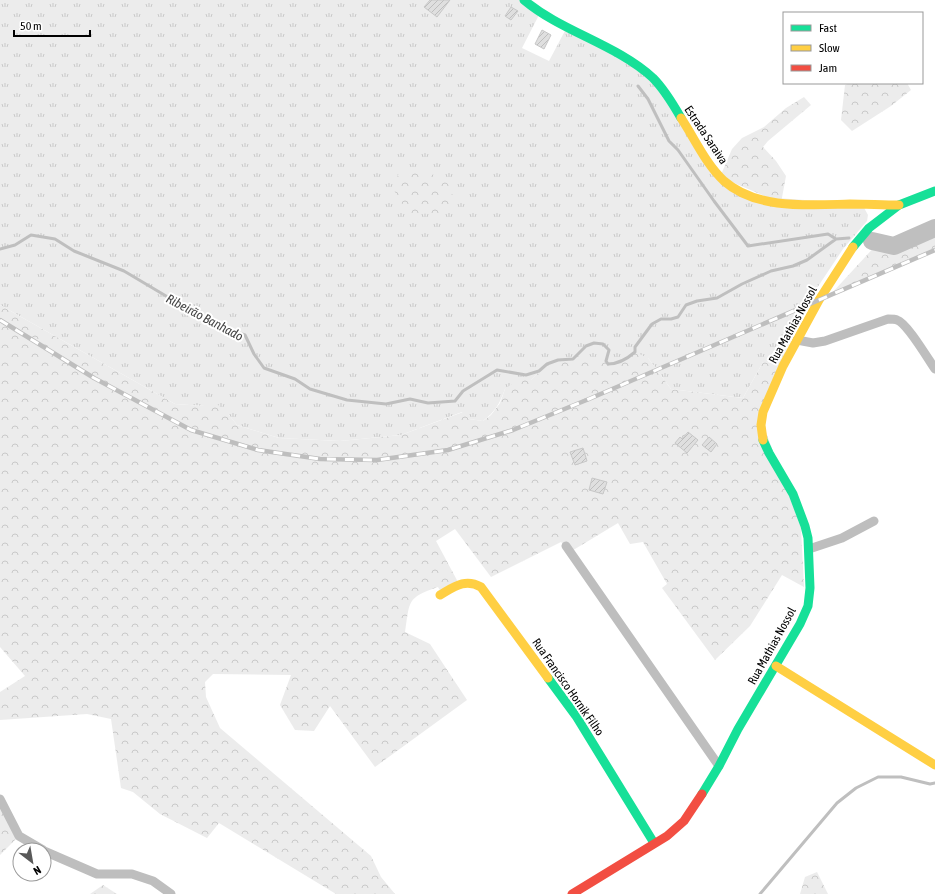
<svg xmlns="http://www.w3.org/2000/svg" width="935" height="894" font-family="'Asap Condensed',sans-serif">
<defs>
<pattern id="grass-tufts" width="24" height="20" patternUnits="userSpaceOnUse"><rect width="24" height="20" fill="#ececec"/><path d="M3 7l-1-3M5 7V3M7 7l1-3M15 17l-1-3M17 17v-4M19 17l1-3" fill="none" stroke="#c9c9c9"/></pattern>
<pattern id="forest-crowns" width="20" height="18" patternUnits="userSpaceOnUse"><rect width="20" height="18" fill="#ececec"/><path d="M2 6a3 3 0 1 1 6 0M12 15a3 3 0 1 1 6 0" fill="none" stroke="#c9c9c9"/></pattern>
<pattern id="building-hatch" width="6" height="6" patternUnits="userSpaceOnUse"><rect width="6" height="6" fill="#dfdfdf"/><path d="M-1 1l2-2M0 6l6-6M5 7l2-2" fill="none" stroke="#bebebe"/></pattern>
</defs>
<rect width="100%" height="100%" fill="#fff"/>
<!-- grass -->
<path fill="url(#grass-tufts)" d="M0,0H524L540,13L522,48L549,61L567,27L648,73L704,157L749,196L862,204L868,215L867,221L843,249L815,291L780,363L763,362L743,398L671,389L648,358L626,359L613,364L573,359L558,360L547,364L531,380L505,389C500,403 495,412 483,421L469,419L462,412L401,435L340,441L279,438L237,425L229,415L204,406L175,404L0,305Z"/>
<!-- forest -->
<path fill="url(#forest-crowns)" d="M851,83H907L911,90L891,106L852,131L841,120L845,85Z
M804,97L811,105L768,141L763,147L776,161L786,176L781,203L720,177L732,149L742,138L764,127L786,108Z
M424,169L450,185L453,198L443,213L412,214L402,204L392,187L400,171Z
M935,228V250L831,294L878,243L894,246Z
M0,305L175,404L204,406L215,402L229,415L237,425L279,438L340,441L401,435L463,412L469,419L483,421L491,415L500,403L505,389L517,380H531L547,364L558,360L573,359L580,352C604,362 611,370 635,352L648,358L671,389L743,398L763,362L780,363L759,413L801,528L804,587L782,575L750,626L715,660L662,588L667,584L643,542L630,544L618,523L570,552L561,542L491,577L455,529L436,541L459,584L442,594L438,587C406,598 410,601 405,632L430,644L467,700L375,767L330,706L314,731L295,730L280,705L291,675L213,674L205,682L206,697L220,728L371,856L381,877L395,894H336L219,823L207,838L160,814L133,792L121,788L111,719L87,714L0,720V692L25,676L0,647Z
M0,799L19,836L0,855Z
M817,872L828,894H800L805,877Z
M103,885L117,894H90Z"/>
<g fill="none" stroke-linecap="round" stroke-linejoin="round">
<!-- stream -->
<path stroke="#bfbfbf" stroke-width="3" d="M638,86L648,99L669,141L678,150L714,201L748,246L828,234L836,239
M0,249L15,245L31,235L55,239L74,251L124,271L203,318L224,328L245,335L254,354L264,368L295,379L310,389L347,400L386,404L410,399L428,403L455,401L463,391L497,370L526,375L539,371L547,364L558,360L573,359L586,346L594,343L603,344L609,350L606,361L608,364C618,364 627,359 635,352V347L652,324L661,319H671L678,317L686,305L697,301L717,298L742,284L771,271L793,266L807,260L836,239L849,238
M760,894L837,803L856,788L878,777H901L930,784L935,783"/>
<!-- river -->
<path stroke="#bfbfbf" stroke-width="18" d="M872,241L894,246L935,228"/>
</g>
<!-- building -->
<path fill="url(#building-hatch)" stroke="#c7c7c7" d="M430,0H450L437,17L424,7Z
M511,7L518,11L511,20L505,16Z
M542,30L551,35L544,49L535,44Z
M688,432L698,440L687,453L675,443L680,437L682,439Z
M709,437L717,444L711,452L702,445Z
M583,448L587,461L575,465L570,452Z
M592,478L607,482L603,494L589,490Z"/>
<g fill="none" stroke-linecap="round" stroke-linejoin="round">
<!-- street -->
<path stroke="#bebebe" stroke-width="9" d="M797,340L813,343L825,341L888,319C891,319 895,319 897,320C907,323 928,359 935,369
M566,546L719,766
M809,549L842,538L874,521
M0,799L19,836L43,850
M44,851L97,874H132L153,881L171,894"/>
<!-- fast -->
<path stroke="#16e098" stroke-width="9" d="M524,0C562,32 616,44 653,78C664,89 673,104 681,118
M853,247L869,228L899,205L935,191
M548,678L576,716L654,843
M702,794L719,766L738,729L800,624L808,606L810,588L808,538L805,526L793,494L769,453L763,440"/>
<!-- slow -->
<path stroke="#ffcf43" stroke-width="9" d="M681,118C695,139 705,163 724,181C757,210 809,205 850,204C866,204 883,205 899,205
M763,440L761,425L763,412L783,366L819,300L853,247
M440,595C454,587 465,578 481,587L548,678
M776,666L935,765"/>
<!-- jam -->
<path stroke="#f24e42" stroke-width="9" d="M572,894L667,836L684,821L702,794"/>
<defs>
<path id="rail" d="M0,320L94,378L191,430L258,450L320,459L377,460L448,450L513,430L589,399L935,250"/>
</defs>
<!-- rail casing -->
<use href="#rail" stroke="#bebebe" stroke-width="4.5"/>
<!-- rail -->
<use href="#rail" stroke="#fff" stroke-width="3" stroke-dasharray="9" stroke-linecap="butt"/>
</g>
<g text-anchor="middle" stroke-width="4" stroke-linejoin="round" paint-order="stroke">
<!-- street labels -->
<g font-size="12" fill="#000" stroke="#fff">
<text transform="translate(706 135) rotate(56)" y="4">Estrada Saraiva</text>
<text transform="translate(793 325) rotate(-61)" y="4">Rua Mathias Nossol</text>
<text transform="translate(772 646) rotate(-61)" y="4">Rua Mathias Nossol</text>
<text transform="translate(568 687) rotate(55)" y="4">Rua Francisco Hornik Filho</text>
</g>
<!-- water labels -->
<g font-size="13" font-style="italic" fill="#444" stroke="#fff">
<text transform="translate(205 317) rotate(28)" y="5">Ribeirão Banhado</text>
</g>
</g>
<!-- legend -->
<rect x="783" y="12" width="140" height="72" fill="#ffffff" stroke="#999999"/>
<rect x="791" y="25" width="20" height="6" fill="#16e098" stroke="#999999"/>
<text x="819" y="32" font-size="12" fill="#000000">Fast</text>
<rect x="791" y="45" width="20" height="6" fill="#ffcf43" stroke="#999999"/>
<text x="819" y="52" font-size="12" fill="#000000">Slow</text>
<rect x="791" y="65" width="20" height="6" fill="#f24e42" stroke="#999999"/>
<text x="819" y="72" font-size="12" fill="#000000">Jam</text>
<!-- north arrow -->
<g transform="translate(32 862) rotate(149)"><circle r="19" fill="#ffffff" stroke="#999999"/>
<path d="M0-3L7 15L0 10L-7 15Z" fill="#595959"/>
<text y="-6" font-size="11" font-weight="bold" text-anchor="middle" fill="#000000">N</text>
</g>
<!-- scale -->
<path d="M14 30v6h76v-6" fill="none" stroke="#000000" stroke-width="2"/>
<text x="20" y="30" font-size="12" fill="#000000" stroke="#ffffff" stroke-width="3" paint-order="stroke">50 m</text>
</svg>
